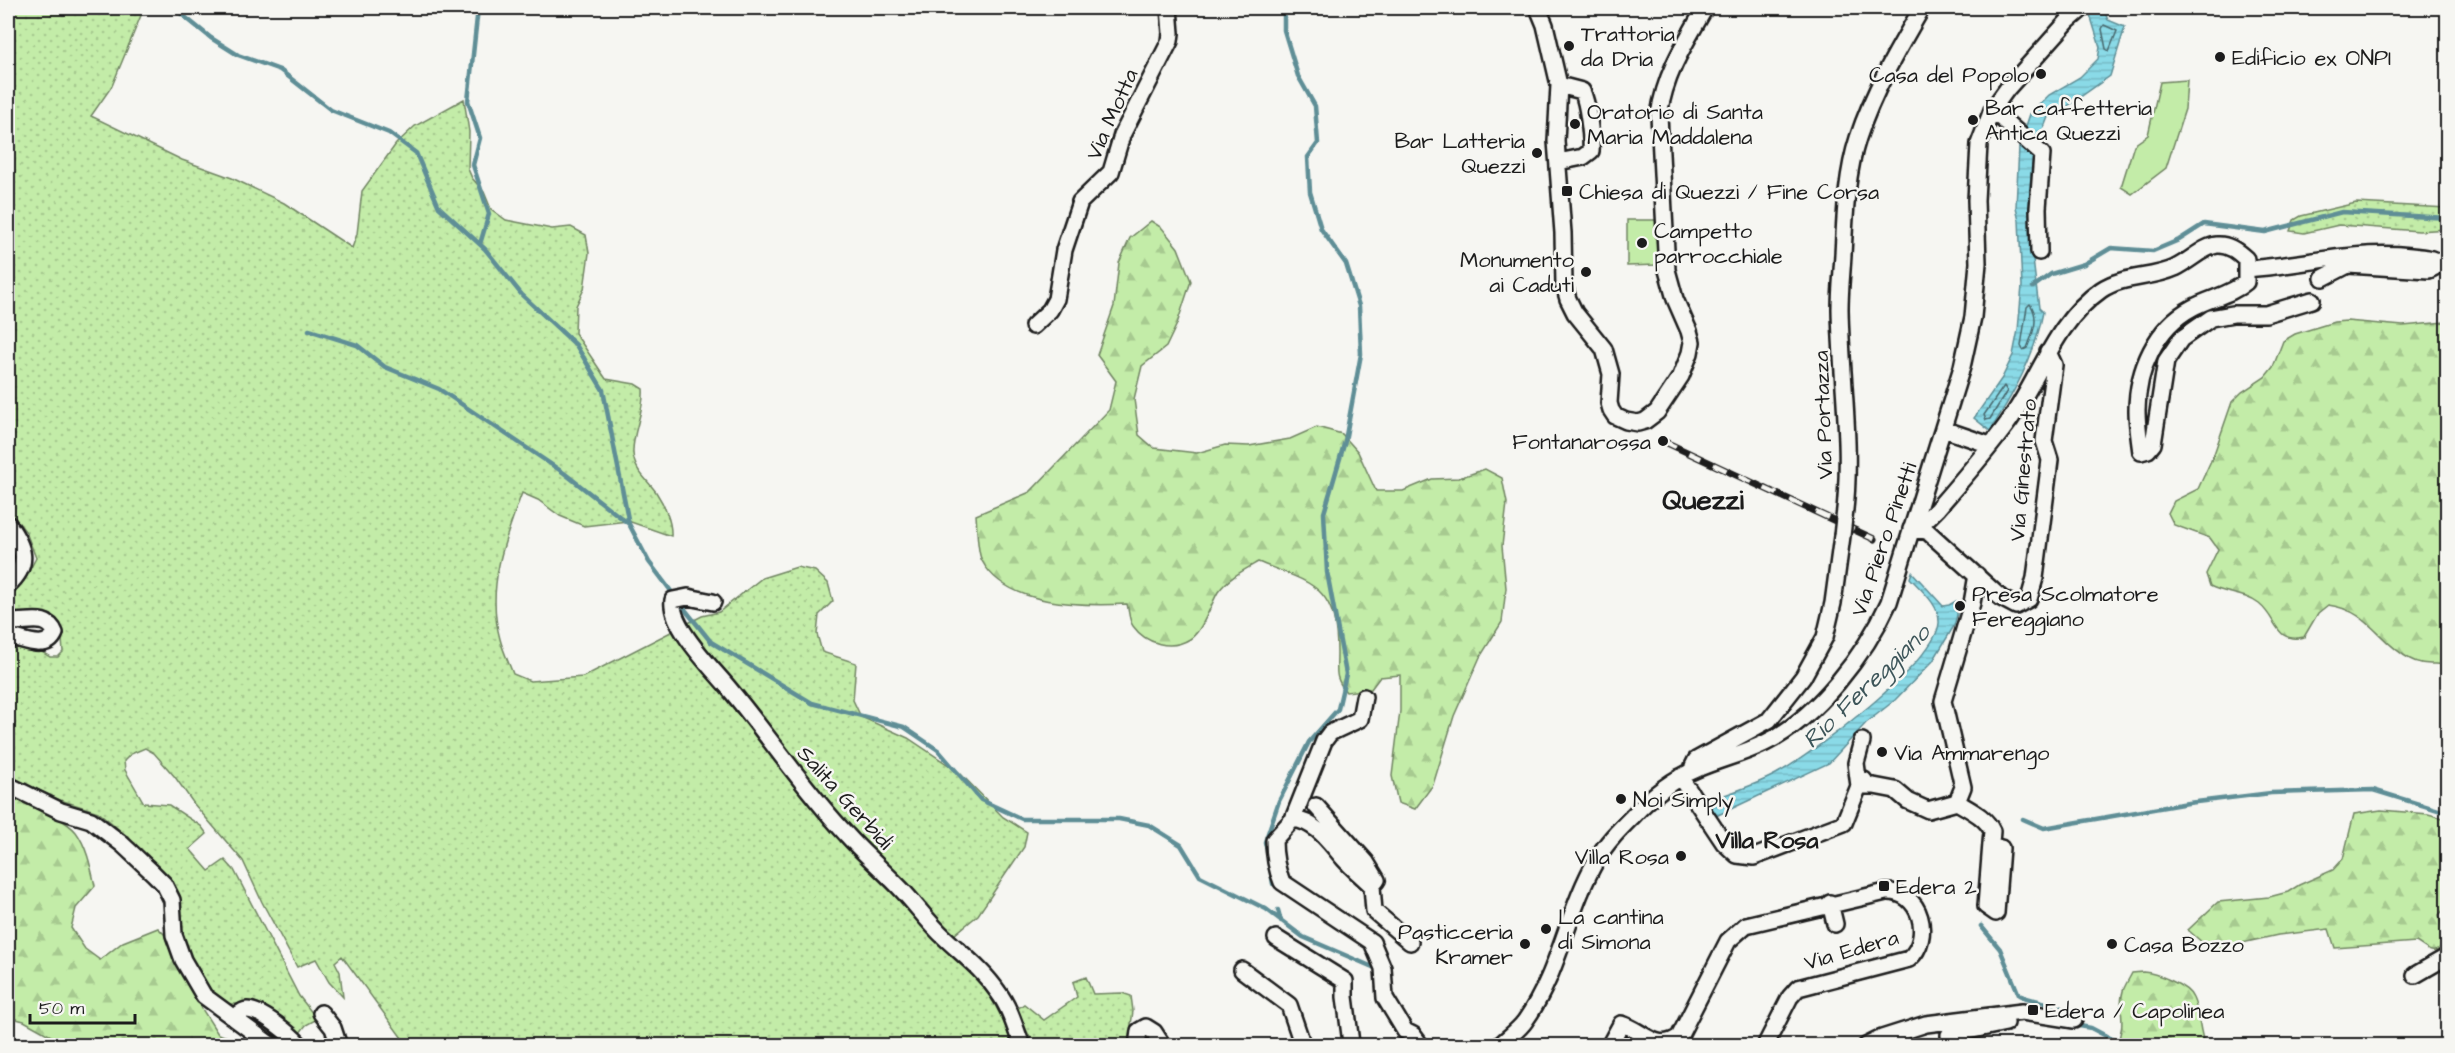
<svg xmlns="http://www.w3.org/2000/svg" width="2455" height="1053" font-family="'Architects Daughter',sans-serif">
<defs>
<pattern id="grass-dots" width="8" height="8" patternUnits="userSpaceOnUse" patternTransform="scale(1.5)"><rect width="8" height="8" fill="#c3eca8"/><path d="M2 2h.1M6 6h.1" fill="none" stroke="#a7ca90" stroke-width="1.8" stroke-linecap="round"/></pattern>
<pattern id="forest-firs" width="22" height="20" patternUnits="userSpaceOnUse" patternTransform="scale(1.5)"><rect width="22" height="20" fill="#c3eca8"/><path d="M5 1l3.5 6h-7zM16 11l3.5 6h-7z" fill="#a7ca90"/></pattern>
<pattern id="water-rules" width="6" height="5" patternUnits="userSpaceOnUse" patternTransform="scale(1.5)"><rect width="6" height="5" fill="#8adae7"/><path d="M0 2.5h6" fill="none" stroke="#76bac6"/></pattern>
</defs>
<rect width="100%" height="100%" fill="#f6f6f2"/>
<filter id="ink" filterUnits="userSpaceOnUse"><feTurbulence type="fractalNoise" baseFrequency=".0167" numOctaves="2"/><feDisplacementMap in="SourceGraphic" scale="12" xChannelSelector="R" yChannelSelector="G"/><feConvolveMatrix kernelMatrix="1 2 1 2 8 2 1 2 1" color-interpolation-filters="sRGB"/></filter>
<g filter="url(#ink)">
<!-- grass -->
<path fill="url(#grass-dots)" stroke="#708462" stroke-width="1.5" d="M8,8H144L112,86L91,116L182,160L232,178L284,203L352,248L357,234L362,191L396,144L415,126L464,99L469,132L468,169L472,178L484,192L491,209L506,220L552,229L571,227L586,235L589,253L584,289L576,306L575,333L606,379L635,384L643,389C645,411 632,432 633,453C634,471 647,479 656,492C664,504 672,522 671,536L628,521L584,526L560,516L538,500L522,493C504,541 486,588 500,639C503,651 509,663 513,674L530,681L583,677L702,616L719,612L762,578L797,567L815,571L828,583L833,601L819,615L817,634L822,652L856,663L853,700L861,717L908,738L959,772L1003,817L1027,832L1024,847L978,915L942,945C979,979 997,997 1012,1045H407L342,956L335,962L340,972L343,997L329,982L316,959L297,967L262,902L243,861L194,804L175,777L154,753L145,748L131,754L124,761L125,770L144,803L169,805L201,826L207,834L190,849L209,871L225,860L234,870L299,996L317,1019L306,1025L299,1034L245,1004H222L205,986L190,958L183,936L175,891L147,858L113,824L98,812L60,800L8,776V647L42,652L50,657H58L63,652L61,627L49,614H8V591L24,581L36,558L26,532L8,509Z
M2356,203L2447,208V229L2419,231L2339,225L2304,233L2290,231L2294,220L2301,216Z
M1086,977L1093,994L1122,993L1131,996L1133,1011L1128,1045H1034L1016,1010L1024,1004L1044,1020L1077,997L1073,982Z"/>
<!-- forest -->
<path fill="url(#forest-firs)" stroke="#708462" stroke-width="1.5" d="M1151,221L1162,228L1178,248L1191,281L1177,324L1166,347L1142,366L1134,399L1139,435L1154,448L1197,453L1225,445L1249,446L1290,439L1317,427L1342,434L1358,452L1376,491H1403L1432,479L1459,478L1485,469L1502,478L1507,503L1502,546L1506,588L1502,622L1480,657L1454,716L1433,785L1415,809L1398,803L1392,776L1400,711V675L1380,677L1371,689L1346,692C1334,677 1337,672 1337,653C1337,586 1314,584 1258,562C1244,570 1228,578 1218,592C1211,604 1202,632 1190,639C1171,651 1146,644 1133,626C1129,621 1129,611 1127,604C1083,606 1007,607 982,561C977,552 977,527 976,515L1030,492L1109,410L1116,381L1097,355L1114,306L1119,263L1130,238Z
M2447,315V665C2435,663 2422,666 2410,659C2378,642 2369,610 2328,605L2318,613L2304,637C2275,644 2278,619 2259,604C2245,593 2225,594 2210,586L2206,574L2218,549L2210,538L2174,525L2168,513L2174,501L2198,489L2214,454L2232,402L2242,392L2265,377L2273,367L2283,341L2295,334L2334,322L2347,321L2403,326L2445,322Z
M8,791C24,800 66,819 76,832C87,847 91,868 95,886L76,908L71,928L85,949L100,960L123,942L158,928L164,934L170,950L189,978L202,1009L218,1034L254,1045H67L24,1021L8,1017Z
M2381,810L2428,814L2447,819V906L2439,915L2447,945C2430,956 2431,951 2416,942L2335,948L2329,929L2278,935L2211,950L2188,930L2218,902L2269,897L2288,892L2299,885L2333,870L2343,859L2354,814Z
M2143,972C2156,973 2188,985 2193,998C2200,1013 2199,1031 2205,1045H2116C2128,1022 2117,1010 2123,991C2125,985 2129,979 2132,973Z"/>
<!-- park -->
<path fill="#c3eca8" stroke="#708462" stroke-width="1.5" d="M2187,80L2185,109L2166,168L2132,194L2121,187L2134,145L2148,135L2160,82Z
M1627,220H1656L1657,265L1627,266Z"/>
<!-- water -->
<path fill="url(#water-rules)" stroke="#5e8e96" stroke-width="1.5" d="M2088,8H2103L2108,20L2125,27L2110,76L2066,107L2048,117C2043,131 2035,146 2033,161C2025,209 2033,260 2039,308L2043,312C2035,356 2014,393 1990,431L1974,418L2002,378L2013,355L2018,330L2022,286L2019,220L2016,207L2019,147L2030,114L2049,95L2080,77L2098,59L2100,47Z
M1912,572L1943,606L1949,605L1956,601L1957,615L1954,626L1933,661L1895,700L1866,723L1829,763L1716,816L1707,801C1730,793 1754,786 1776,774C1811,755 1936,662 1939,623C1940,605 1921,590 1910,578Z"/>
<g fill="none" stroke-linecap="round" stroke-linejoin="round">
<!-- shore -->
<path stroke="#48686d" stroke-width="1.5" d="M2104,25L2117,31L2109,51L2106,49L2102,29Z
M2030,304C2040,318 2033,333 2027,348L2023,350L2021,346L2027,307Z
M2004,386L2007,391L1990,419L1986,420L1984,415Z"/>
<!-- stream -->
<path stroke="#5e8e96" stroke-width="4.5" d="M174,8L211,38L238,55L280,70L331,110L389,133L416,153L439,207L485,249L522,295L576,345L603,390L629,524
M478,8L468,101L480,138L473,165L489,214L480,244
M2033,287L2051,274L2084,264L2111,248L2153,251L2179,240L2204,224L2265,232L2342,212L2448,218
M309,330L357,345L385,367L439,389L564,473L629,524L649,562L674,595
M679,602L711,642L812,703L904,727L938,750L981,800L1022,819H1119L1149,825L1181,845L1200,876L1266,909L1303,937L1375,968
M2023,819L2044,828L2188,803L2271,793L2373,790L2448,813
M1268,855L1265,842L1279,801L1309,742L1338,709L1346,674L1327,572L1324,513L1345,441L1361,354L1359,306L1346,264L1321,229L1310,192L1308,157L1318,143L1315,106L1298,76L1284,30V8
M1271,872L1273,884
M1278,910L1281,921
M1981,926L2000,949L2019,995C2033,1002 2060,1002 2070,1015
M2074,1025L2091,1028L2125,1046"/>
<defs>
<path id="minor" d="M1538,8L1545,25L1559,85L1556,141L1563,233L1564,285L1568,299L1575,313L1604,349L1611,374L1609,403L1611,410L1615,416L1626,421L1638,423L1645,421L1657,412L1681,376L1690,353L1692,342L1689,331L1675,299L1667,270L1659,115C1665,74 1685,43 1705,8
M1992,110L2042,154L2038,208L2039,252
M1558,162L1583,157L1591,151C1592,138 1588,103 1582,91L1559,85
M2247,269C2304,265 2353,250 2411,256C2420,257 2431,257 2437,262L2435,267L2429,270L2348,265L2323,278
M1033,326L1050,310L1056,299L1064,250L1080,202L1111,172L1122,135L1170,41L1171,33L1169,8
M1943,429L1990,445
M1844,518C1853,449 1841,379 1840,309C1840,291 1842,273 1843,255C1845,216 1846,175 1858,138C1873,92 1898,49 1922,8
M8,524C24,547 31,564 8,585
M1911,529L1927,519L1937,509C1961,481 1986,453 2007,424C2040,379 2053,324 2101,290C2123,275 2151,279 2175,268C2203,254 2215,229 2246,259V282C2231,295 2210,298 2192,308C2156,327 2137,370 2137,410C2137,424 2139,438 2141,452L2148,450L2153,444L2166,361L2181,339L2211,318L2233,314H2266L2312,300
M1911,529L1927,531L2001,598L2016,606L2029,599L2035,578L2050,460L2044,441L2054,365L2048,352
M713,602L688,597L673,600C669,625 712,668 727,686C769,736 802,787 847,835C864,854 884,871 902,890C916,905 929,923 944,937C963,955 983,970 998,992C1010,1008 1015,1027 1022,1046
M8,621C24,625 47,612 55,633C47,652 23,639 8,636
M1693,766L1696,760L1769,720L1803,677L1825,637L1833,603L1842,536
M1680,777L1724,843L1737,855L1754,857L1844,823L1859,786L1864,780
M8,785L61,811L91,820L122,844L153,873L164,884L172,900L174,935L183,960L204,996L272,1046
M1859,786H1874L1895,790L1908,801L1928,810L1957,802C1970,810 1986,817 1992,831L1986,906L1996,913L2001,848
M1859,786L1856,763L1862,741
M1957,802L1963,787L1943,701L1972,603L1977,575
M1316,806L1366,862L1377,880L1372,886C1363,877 1353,869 1344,859C1329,842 1317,822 1293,819L1274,840C1274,856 1276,868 1282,882L1372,942L1383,968L1385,998L1405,1031L1413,1035L1421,1046
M1293,819L1324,741L1330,733L1360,719L1364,697
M1372,886L1374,911L1410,942
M1830,903L1835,924
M1276,938L1345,981V997L1351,1043
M1242,970L1289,1005L1303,1046
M2415,975L2448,956
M321,1013L333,1028L339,1046
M234,1018C238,1015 242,1010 247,1010C262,1010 291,1035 301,1046
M1137,1046L1139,1031L1146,1027L1154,1032L1163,1046
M1499,1046C1507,1038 1519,1030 1525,1021C1560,972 1567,910 1597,859C1606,843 1619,830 1632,817C1650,797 1673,779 1697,769C1720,759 1743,754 1765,743C1817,718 1866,653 1889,602L1962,367L1973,317L1978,263L1976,200L1979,144L1992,110L2007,89L2068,21L2083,8
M1609,1046L1621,1024C1643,1030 1656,1053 1679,1037L1728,941L1746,925L1886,892C1921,890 1933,938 1909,959L1798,988L1790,997L1765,1046
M1866,1046L1882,1038L1926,1024L2022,1012L2074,1020
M1950,1046L1949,1035L2006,1023"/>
</defs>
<!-- minor casing -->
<use href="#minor" stroke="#1c1c1c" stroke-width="20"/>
<!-- minor -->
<use href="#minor" stroke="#f6f6f2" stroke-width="15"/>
<defs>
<path id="rail" d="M1663,441L1874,539"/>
</defs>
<!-- rail casing -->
<use href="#rail" stroke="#1c1c1c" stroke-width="7"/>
<!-- rail -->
<use href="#rail" stroke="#f6f6f2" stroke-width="4.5" stroke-dasharray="14" stroke-linecap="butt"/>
<defs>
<path id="minor-bridge" d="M1842,536L1844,518"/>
</defs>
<!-- minor-bridge casing -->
<use href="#minor-bridge" stroke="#1c1c1c" stroke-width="20" stroke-linecap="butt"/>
<!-- minor-bridge -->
<use href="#minor-bridge" stroke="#f6f6f2" stroke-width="15"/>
</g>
</g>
<!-- markers -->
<g fill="#1c1c1c" stroke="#f6f6f2" stroke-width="2">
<circle cx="1569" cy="46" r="6"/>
<circle cx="2220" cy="57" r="6"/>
<circle cx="2041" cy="74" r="6"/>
<circle cx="1973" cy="120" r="6"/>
<circle cx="1575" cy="124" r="6"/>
<circle cx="1537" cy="153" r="6"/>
<rect x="1561" y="185" width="12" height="12" rx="3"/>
<circle cx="1642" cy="243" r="6"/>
<circle cx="1586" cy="272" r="6"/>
<circle cx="1663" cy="441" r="6"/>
<circle cx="1960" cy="606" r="6"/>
<circle cx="1882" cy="752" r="6"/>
<circle cx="1621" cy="799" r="6"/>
<circle cx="1681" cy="856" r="6"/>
<rect x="1878" y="880" width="12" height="12" rx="3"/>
<circle cx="1546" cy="929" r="6"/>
<circle cx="1525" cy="944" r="6"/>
<circle cx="2112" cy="944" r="6"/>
<rect x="2027" y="1004" width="12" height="12" rx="3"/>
</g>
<g text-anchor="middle" stroke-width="5" stroke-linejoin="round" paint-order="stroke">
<!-- poi labels -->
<g font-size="22" fill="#1c1c1c" stroke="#f6f6f2" text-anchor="start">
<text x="1581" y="41">Trattoria<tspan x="1581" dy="25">da Dria</tspan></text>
<text x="2232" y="65">Edificio ex ONPI</text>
<text x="2029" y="82" text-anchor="end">Casa del Popolo</text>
<text x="1985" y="115">Bar caffetteria<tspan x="1985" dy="25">Antica Quezzi</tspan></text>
<text x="1587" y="119">Oratorio di Santa<tspan x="1587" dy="25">Maria Maddalena</tspan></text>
<text x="1525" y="148" text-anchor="end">Bar Latteria<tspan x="1525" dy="25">Quezzi</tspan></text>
<text x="1579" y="199">Chiesa di Quezzi / Fine Corsa</text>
<text x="1654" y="238">Campetto<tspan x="1654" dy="25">parrocchiale</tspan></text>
<text x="1574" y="267" text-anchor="end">Monumento<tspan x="1574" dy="25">ai Caduti</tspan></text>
<text x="1651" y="449" text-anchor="end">Fontanarossa</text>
<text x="1972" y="601">Presa Scolmatore<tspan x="1972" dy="25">Fereggiano</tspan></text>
<text x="1894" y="760">Via Ammarengo</text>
<text x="1633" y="807">Noi Simply</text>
<text x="1669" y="864" text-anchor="end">Villa Rosa</text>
<text x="1896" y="894">Edera 2</text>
<text x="1558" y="924">La cantina<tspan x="1558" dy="25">di Simona</tspan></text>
<text x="1513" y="939" text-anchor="end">Pasticceria<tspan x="1513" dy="25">Kramer</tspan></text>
<text x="2124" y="952">Casa Bozzo</text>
<text x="2045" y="1018">Edera / Capolinea</text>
</g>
<!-- street labels -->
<g font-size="22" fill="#1c1c1c" stroke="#f6f6f2">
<text transform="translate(1111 114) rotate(-66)" y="8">Via Motta</text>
<text transform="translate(1822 415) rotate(-92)" y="8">Via Portazza</text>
<text transform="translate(2022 470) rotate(-85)" y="8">Via Ginestrato</text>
<text transform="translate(1883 539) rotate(-71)" y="8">Via Piero Pinetti</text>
<text transform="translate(846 797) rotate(48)" y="8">Salita Gerbidi</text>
<text transform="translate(1851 949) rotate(-16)" y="8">Via Edera</text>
</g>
<!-- water labels -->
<g font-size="24" font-style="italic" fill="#3d5559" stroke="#f6f6f2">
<text transform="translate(1866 686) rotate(-44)" y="8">Rio Fereggiano</text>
</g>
<!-- neighbourhood labels -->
<g font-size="24" font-weight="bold" fill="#1c1c1c" stroke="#f6f6f2">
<text x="1767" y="848">Villa Rosa</text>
</g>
<!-- district labels -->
<g font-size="28" font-weight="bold" fill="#1c1c1c" stroke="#f6f6f2">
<text x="1703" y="509">Quezzi</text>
</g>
</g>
<!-- margin -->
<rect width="2455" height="1053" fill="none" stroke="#f6f6f2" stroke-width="30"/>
<rect x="15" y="15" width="2425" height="1023" fill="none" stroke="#1c1c1c" stroke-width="2" filter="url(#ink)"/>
<!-- scale -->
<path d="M30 1014v9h105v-9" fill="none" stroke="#1c1c1c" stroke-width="3"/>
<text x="39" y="1014" font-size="18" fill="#1c1c1c" stroke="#f6f6f2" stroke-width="4.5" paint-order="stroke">50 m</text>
</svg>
